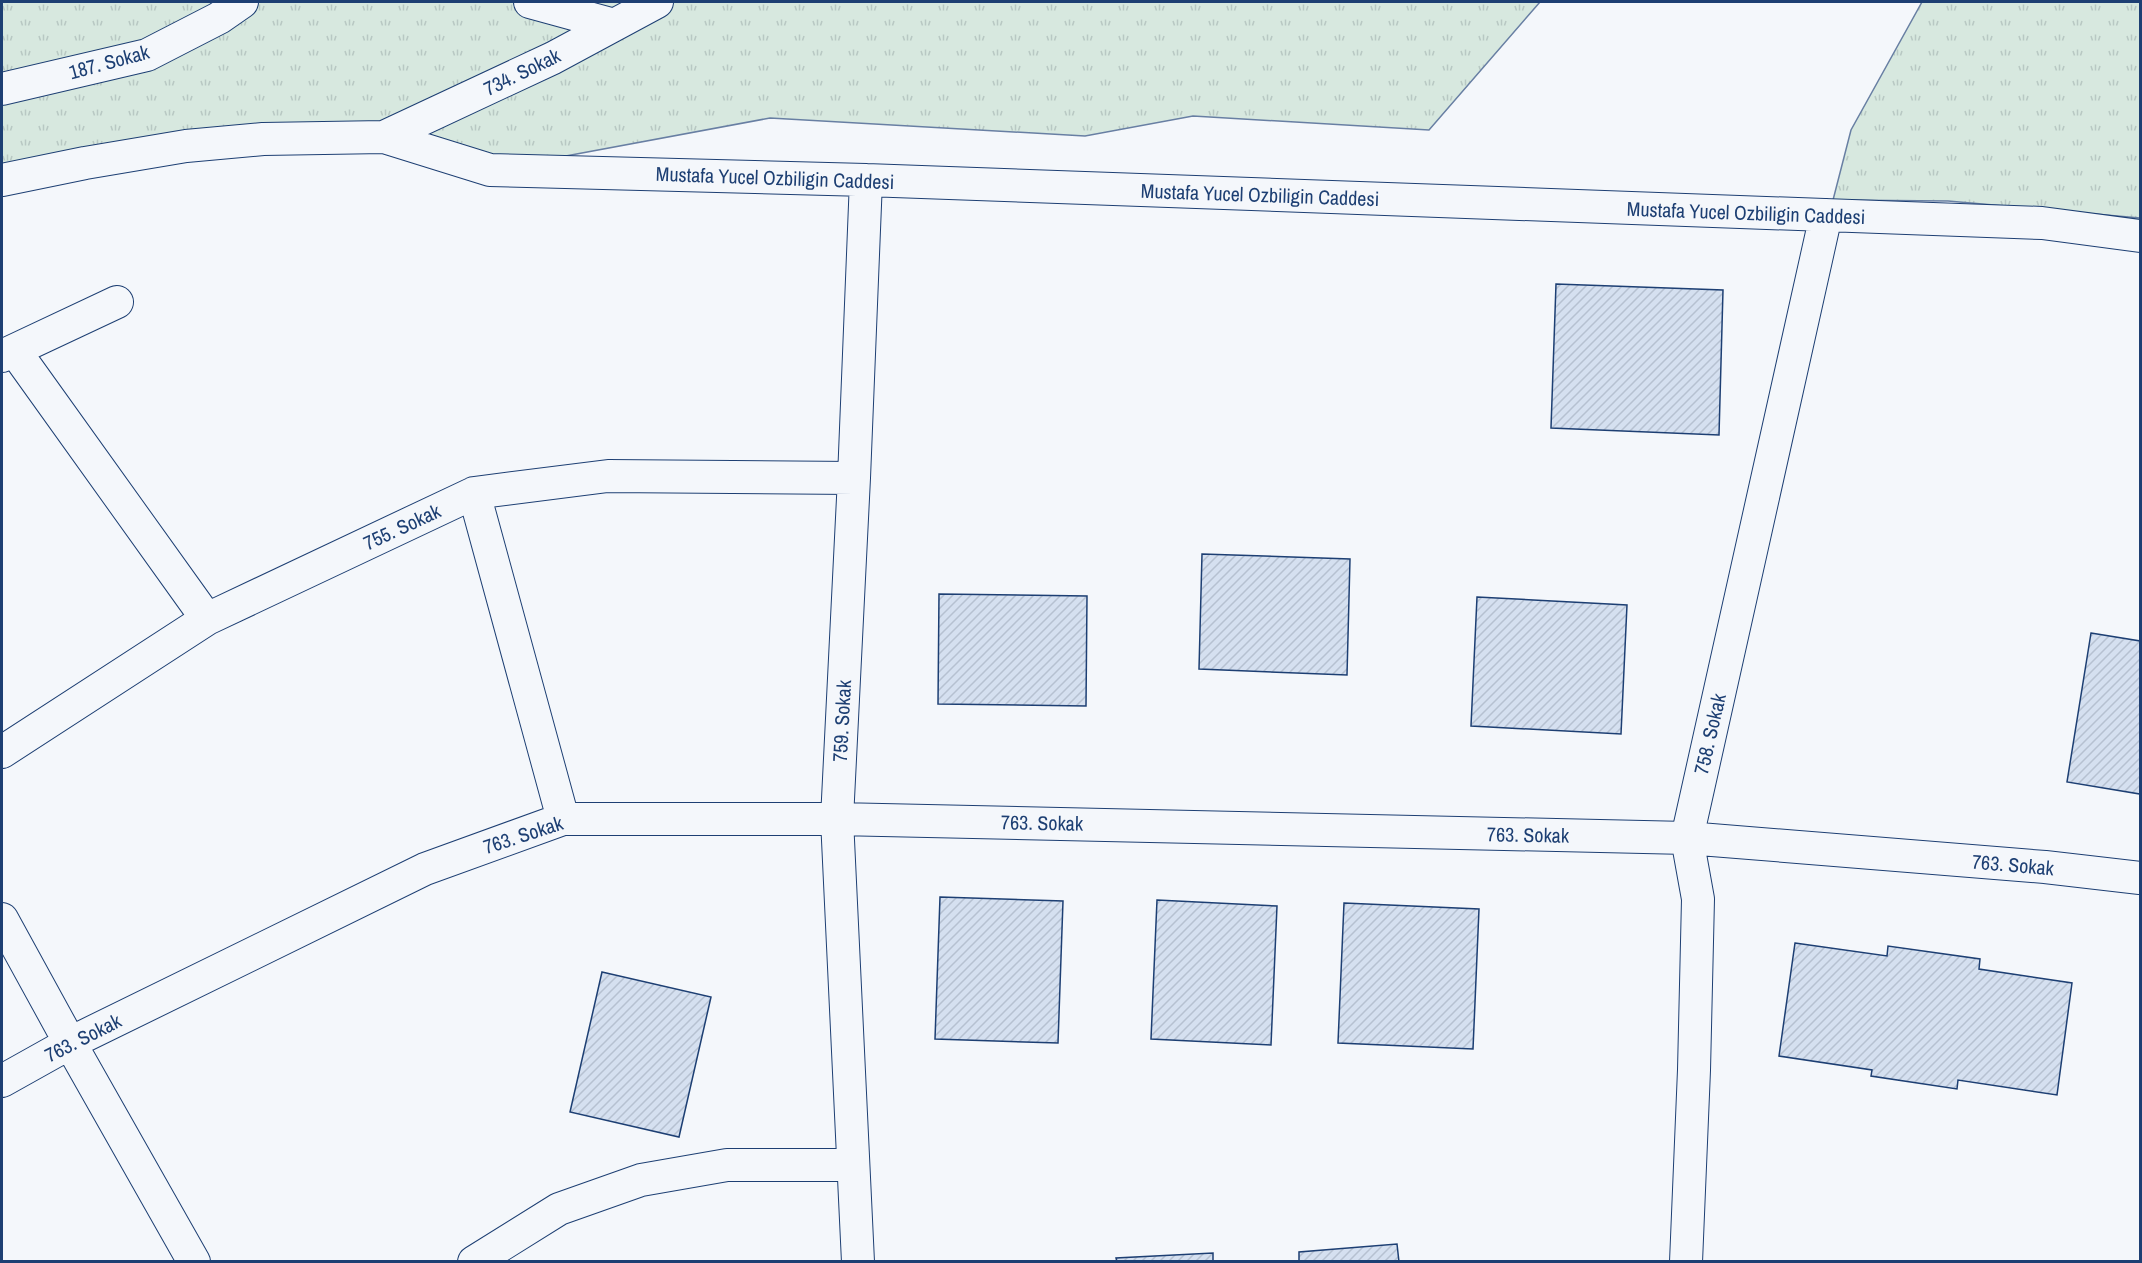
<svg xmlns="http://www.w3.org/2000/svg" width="2142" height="1263" font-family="'Archivo Narrow',sans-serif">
<defs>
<pattern id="grass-tufts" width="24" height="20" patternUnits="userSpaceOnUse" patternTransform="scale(1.5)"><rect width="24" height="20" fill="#d7e8df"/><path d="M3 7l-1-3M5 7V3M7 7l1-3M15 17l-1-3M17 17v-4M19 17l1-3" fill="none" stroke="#b8c8c3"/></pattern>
<pattern id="building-hatch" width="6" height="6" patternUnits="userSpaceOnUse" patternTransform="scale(1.5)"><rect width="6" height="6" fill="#d5e0f0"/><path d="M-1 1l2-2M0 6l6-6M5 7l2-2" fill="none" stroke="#b6c1d1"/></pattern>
</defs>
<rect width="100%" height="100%" fill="#f4f7fb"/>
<!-- grass -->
<path fill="url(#grass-tufts)" stroke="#687fa3" stroke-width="1.5" d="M2,2H1540L1429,130L1193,116L1085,136L770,118L490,170L384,137L2,180Z
M1922,2H2140V218L1948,201L1833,200L1851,130Z"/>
<!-- building -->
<path fill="url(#building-hatch)" stroke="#1d3f73" stroke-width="1.5" d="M1556,284L1723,290L1719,435L1551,428Z
M1202,554L1350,559L1347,675L1199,669Z
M939,594L1087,596L1086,706L938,704Z
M1477,597L1627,605L1621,734L1471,726Z
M2091,633L2140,641V794L2067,782Z
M940,897L1063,901L1058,1043L935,1039Z
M1157,900L1277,906L1271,1045L1151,1039Z
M1344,903L1479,909L1473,1049L1338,1043Z
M1795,943L1887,956L1888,946L1980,959L1979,969L2072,983L2057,1095L1958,1080L1957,1089L1871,1076L1872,1070L1779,1056Z
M602,972L711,997L679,1137L570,1112Z
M1397,1244L1399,1262H1299V1252Z
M1213,1253V1262H1117L1116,1258Z"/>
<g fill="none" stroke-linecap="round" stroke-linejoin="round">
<defs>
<path id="street" d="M530,2L614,25
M2,89L147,55L219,18L242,2
M384,137L553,58L657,2
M2,180L85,163L186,146L263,139L384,137L490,170L866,180L2042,223L2140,236
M15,351L207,619
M2,356L117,302
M474,493L563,819
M2,752L207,619L474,493L608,476L854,478
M2,919L70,1043L194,1262
M2,1081L70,1043L425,869L563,819H837L1687,838L2045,867L2140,878
M474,1262L559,1209L641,1180L727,1165H852
M858,1262L837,819L854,478L866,180
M1686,1262L1694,1070L1698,899L1687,838L1826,215"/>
</defs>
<!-- street casing -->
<use href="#street" stroke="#1d3f73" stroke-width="34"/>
<!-- street -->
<use href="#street" stroke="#f4f7fb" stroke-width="32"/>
</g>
<g text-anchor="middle" stroke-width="4.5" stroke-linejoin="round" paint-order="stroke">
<!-- street labels -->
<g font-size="20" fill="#1d3f73" stroke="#f4f7fb">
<text transform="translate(109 62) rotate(-15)" y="7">187. Sokak</text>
<text transform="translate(522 72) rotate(-26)" y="7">734. Sokak</text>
<text transform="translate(775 178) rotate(2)" y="7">Mustafa Yucel Ozbiligin Caddesi</text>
<text transform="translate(1260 195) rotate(2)" y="7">Mustafa Yucel Ozbiligin Caddesi</text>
<text transform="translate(1746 213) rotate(2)" y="7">Mustafa Yucel Ozbiligin Caddesi</text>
<text transform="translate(402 527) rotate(-25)" y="7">755. Sokak</text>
<text transform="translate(842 721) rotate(-87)" y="7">759. Sokak</text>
<text transform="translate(1710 734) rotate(-77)" y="7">758. Sokak</text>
<text transform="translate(1042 823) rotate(1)" y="7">763. Sokak</text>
<text transform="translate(523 835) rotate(-18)" y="7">763. Sokak</text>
<text transform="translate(1528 835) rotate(1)" y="7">763. Sokak</text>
<text transform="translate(2013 865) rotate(5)" y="7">763. Sokak</text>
<text transform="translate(83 1038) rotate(-27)" y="7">763. Sokak</text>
</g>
</g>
<!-- border -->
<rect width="2142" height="1263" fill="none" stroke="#1d3f73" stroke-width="6"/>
</svg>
